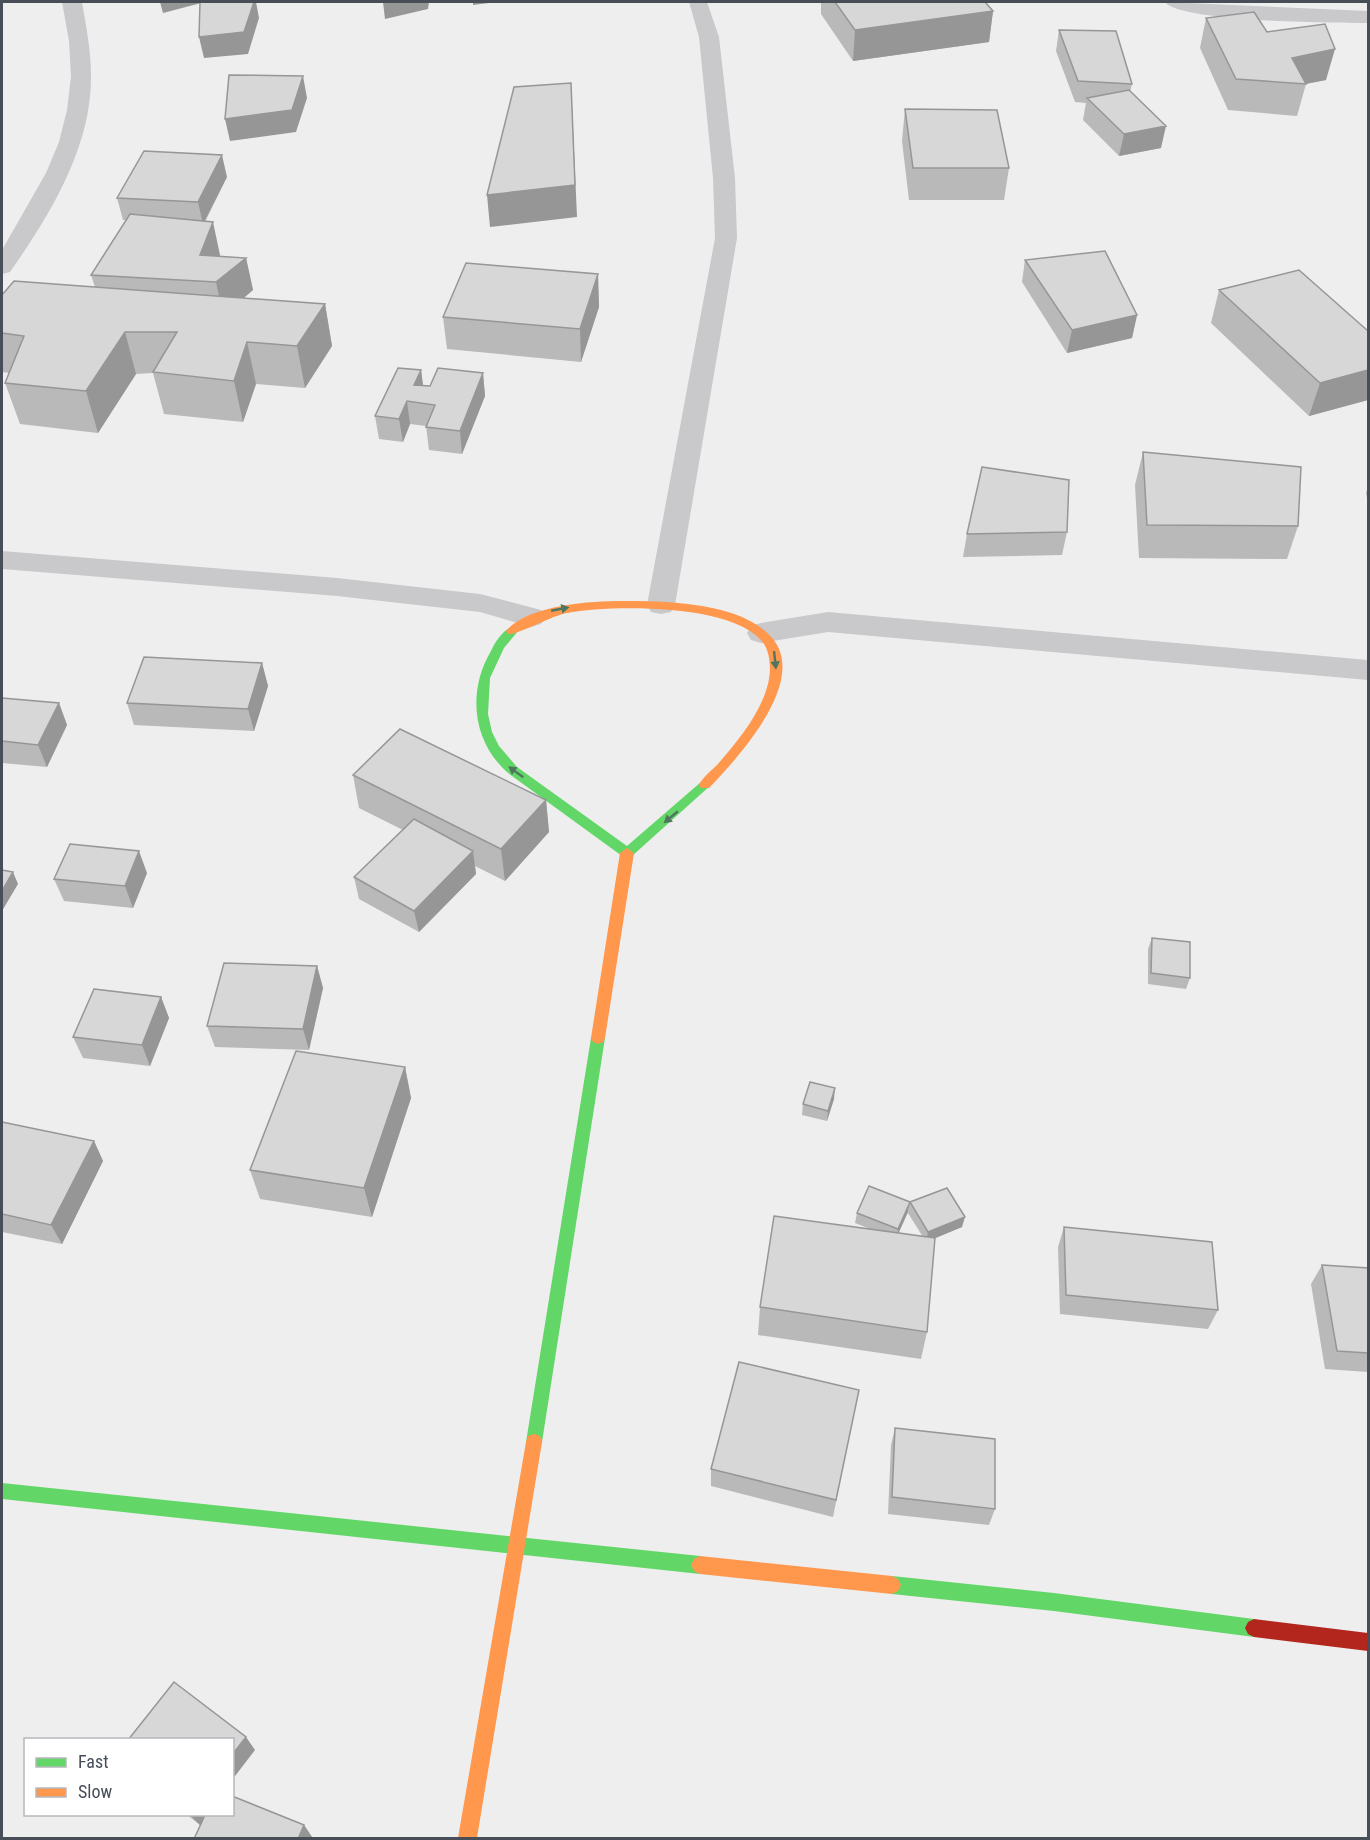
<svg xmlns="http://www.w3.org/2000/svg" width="1370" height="1840" font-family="'Roboto Condensed',sans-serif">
<rect width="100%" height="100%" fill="#eee"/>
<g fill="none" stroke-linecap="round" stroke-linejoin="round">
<!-- street -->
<path fill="#c9c9cc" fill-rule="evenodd" d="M62,2H82C86,26 91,50 91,75C92,147 50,215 10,272L2,274V250L46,173L59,142L67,110L71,77L69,41Z
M689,2H707L719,37L735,178L737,238L675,605L671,612L661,614L651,612L647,605L715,238L713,178L699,37Z
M1165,2L1368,11V23C1338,23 1179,22 1165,2Z
M2,551L337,578L480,594L541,610L545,617L541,624L531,627L480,612L337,596L2,569Z
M828,612L1368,660V680L828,632L761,643L751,640L747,633L751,626L761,623Z"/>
<!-- fast -->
<path fill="#63d668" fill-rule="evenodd" d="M512,627L518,631L504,648L490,678L488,714L492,732L499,746L517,767L627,846L701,782H709L711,785L632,856H622L512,776C473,746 466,693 491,651C495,642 503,630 512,627Z
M598,1032L603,1034L605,1038L542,1442L540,1448L534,1450L528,1448L526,1442L591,1038L593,1034Z
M2,1483L700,1556L706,1559L709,1565L706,1571L700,1574L2,1499Z
M892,1576L1054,1593L1254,1619L1260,1622L1263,1628L1260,1634L1254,1637L1054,1611L892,1594L886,1591L883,1585L886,1579Z"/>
<!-- slow -->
<path fill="#ff974d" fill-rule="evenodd" d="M622,601C666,601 743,602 773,639C808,682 737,759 709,788H701L699,785C703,777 711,771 717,765C737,742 760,715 768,684C771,672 771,655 764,644C736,603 611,605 567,613C553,615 516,636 508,634L506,631C528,605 590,601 622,601Z
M627,848L634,853L605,1038L603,1042L598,1044L593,1042L591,1038L620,853Z
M534,1434L540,1436L542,1442L477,1838H458L526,1442L528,1436Z
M700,1556L892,1576L898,1579L901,1585L898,1591L892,1594L700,1574L694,1571L691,1565L694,1559Z"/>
<!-- jam -->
<path fill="#b3261e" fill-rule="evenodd" d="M1254,1619L1368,1633V1651L1254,1637L1248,1634L1245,1628L1248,1622Z"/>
</g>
<!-- wall -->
<path fill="#b9b9ba" d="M821,2H985L993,11L989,42L853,61L821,14Z
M1206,18L1267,32L1326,80L1306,84L1297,116L1228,110L1200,48Z
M1059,30L1132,84L1130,92L1161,148L1119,156L1083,120L1086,103L1075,102L1056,51Z
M905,109L1009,168L1004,200H909L902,141Z
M227,177L205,222L220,255L219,256L246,258L253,290L244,298L325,304L332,346L305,388L256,384L243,422L164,414L153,373L136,374L98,433L20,424L5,383L9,373L2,372V295L95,287L91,275L126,220H123L117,198Z
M1025,260L1137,315L1132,338L1067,353L1022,282Z
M598,274L599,307L581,362L447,349L443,317Z
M1219,290L1368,331V400L1309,416L1211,323Z
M421,370L423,385L430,386L483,373L485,396L462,454L429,450L426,426L410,424L403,442L379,439L375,416Z
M1143,452L1298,526L1287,559L1139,558L1135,485Z
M1368,486V503L1366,493Z
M1067,532L1062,555L963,557L967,534Z
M262,663L268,686L254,731L134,725L127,703Z
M2,698L59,703L67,725L47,767L2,763Z
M353,775L546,800L549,832L505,881L475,866L476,874L419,932L359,899L354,877L403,830L359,808Z
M147,873L133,908L64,901L54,879Z
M1152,938L1190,978L1186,989L1148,984V949Z
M317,966L323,988L309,1050L215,1047L207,1026Z
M161,997L169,1018L150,1066L83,1058L73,1037Z
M405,1067L411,1098L372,1217L260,1199L250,1170Z
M834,1099L827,1121L802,1115L803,1104Z
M2,1122L94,1141L103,1161L62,1244L2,1232Z
M910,1202L962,1227L935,1238L927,1332L921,1359L758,1335L760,1307L873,1230L855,1223L857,1213L908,1212L898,1233L923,1237L908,1213Z
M1064,1227L1218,1310L1208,1329L1060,1314L1058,1247Z
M1322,1265L1368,1268V1372L1325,1369L1311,1284Z
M855,1408L833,1517L711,1486V1469Z
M895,1428L995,1509L989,1525L888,1514L891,1445Z
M187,1815H232L304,1825L312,1837V1839H194L201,1823L200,1825Z"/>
<!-- shaded-wall -->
<path fill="#969697" d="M160,2H205L163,13Z
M254,2H256L259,18L248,54L204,58L199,37Z
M383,2H429L428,9L385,19Z
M473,2H497L473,5Z
M993,11L989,42L853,61L855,30Z
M1335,49L1326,80L1305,84L1292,58Z
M303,76L307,98L296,132L230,141L225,119Z
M571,83L577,217L490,227L487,195Z
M1166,126L1161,148L1119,156L1124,134Z
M222,155L227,177L203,224L198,202Z
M213,222L220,255L209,282L200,255Z
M246,258L253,290L223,315L216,282Z
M598,274L599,307L581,362L580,329Z
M325,304L332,346L305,388L297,346Z
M1137,315L1132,338L1067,353L1072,330Z
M125,332L136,374L98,433L86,391Z
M247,342L256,384L243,422L234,381Z
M421,370L424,393L414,385Z
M1368,370V400L1309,416L1320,383Z
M483,373L485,396L462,454L460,431Z
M407,401L410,424L403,442L399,419Z
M262,663L268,686L254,731L248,709Z
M59,703L67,725L47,767L38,745Z
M546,800L549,832L505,881L501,849Z
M139,851L147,873L133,908L125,886Z
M473,851L476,874L419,932L414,911Z
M13,872L18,884L2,911V891Z
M317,966L323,988L309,1050L303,1029Z
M161,997L169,1018L150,1066L142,1045Z
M405,1067L411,1098L372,1217L364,1188Z
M835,1088L834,1099L827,1121L828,1111Z
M94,1141L103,1161L62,1244L51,1225Z
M910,1202L908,1212L896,1239L898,1229Z
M965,1217L962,1227L926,1242L928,1232Z
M246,1737L255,1750L232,1780V1755Z
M190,1815H207L200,1825Z
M304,1825L312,1837V1839H298Z"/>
<!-- building -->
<path fill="#d7d7d8" stroke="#969697" stroke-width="1.5" d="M200,2H254L244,32L199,37Z
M835,2H985L993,11L855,30Z
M1254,12L1267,32L1325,24L1335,49L1292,58L1306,84L1236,79L1206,18Z
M1059,30L1116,31L1132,84L1078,81Z
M229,75L303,76L292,110L225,119Z
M571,83L575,185L487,195L514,87Z
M1129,90L1166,126L1124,134L1087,98Z
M905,109L997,110L1009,168H913Z
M144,151L222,155L198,202L117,198Z
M130,214L213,222L200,255L246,258L216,282L91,275Z
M1105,251L1137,315L1072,330L1025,260Z
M466,263L598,274L580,329L443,317Z
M1299,270L1368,331V370L1320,383L1219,290Z
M14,281L325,304L297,346L247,342L234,381L153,372L177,332H125L86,391L5,383L24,336L2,333V295Z
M398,368L421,370L414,385L430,386L438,368L483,373L460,431L426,427L435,405L407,401L399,419L375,416Z
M1143,452L1301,467L1298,526L1147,525Z
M982,467L1069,480L1067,532L967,534Z
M144,657L262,663L248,709L127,703Z
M2,698L59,703L38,745L2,741Z
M400,729L546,800L501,849L353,775Z
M414,819L473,851L414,911L354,877Z
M70,844L139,851L125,886L54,879Z
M2,870L13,872L2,891Z
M1152,938L1190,942V978L1151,973Z
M224,963L317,966L303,1029L207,1026Z
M94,989L161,997L142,1045L73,1037Z
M296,1051L405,1067L364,1188L250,1170Z
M810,1082L835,1088L828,1111L803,1104Z
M2,1122L94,1141L51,1225L2,1214Z
M869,1186L910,1202L898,1229L857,1213Z
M947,1188L965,1217L928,1232L910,1202Z
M774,1216L935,1238L927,1332L760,1307Z
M1064,1227L1212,1242L1218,1310L1066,1295Z
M1322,1265L1368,1268V1353L1337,1351Z
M739,1362L859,1390L836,1500L711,1469Z
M895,1428L995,1439V1509L892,1497Z
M174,1682L246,1737L232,1755V1740H128Z
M232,1796L304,1825L298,1839H194L205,1815H232Z"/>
<!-- one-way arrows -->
<defs><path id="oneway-solid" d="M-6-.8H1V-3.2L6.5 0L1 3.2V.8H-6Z" transform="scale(1.5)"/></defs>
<g fill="#4f775d">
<use href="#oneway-solid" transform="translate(560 609) rotate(-11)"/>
<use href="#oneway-solid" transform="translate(775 660) rotate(84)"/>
<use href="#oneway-solid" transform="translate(516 772) rotate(-144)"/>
<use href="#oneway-solid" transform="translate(671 817) rotate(140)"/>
</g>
<!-- border -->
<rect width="1370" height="1840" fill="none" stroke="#474e58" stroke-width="6"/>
<!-- legend -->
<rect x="24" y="1738" width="210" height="78" fill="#ffffff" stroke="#b5b8bc" stroke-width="1.5"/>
<rect x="36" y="1758" width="30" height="9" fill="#63d668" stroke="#b5b8bc" stroke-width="1.5"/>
<text x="78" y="1768" font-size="18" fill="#474e58">Fast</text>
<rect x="36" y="1788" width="30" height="9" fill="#ff974d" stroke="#b5b8bc" stroke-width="1.5"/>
<text x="78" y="1798" font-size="18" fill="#474e58">Slow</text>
</svg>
